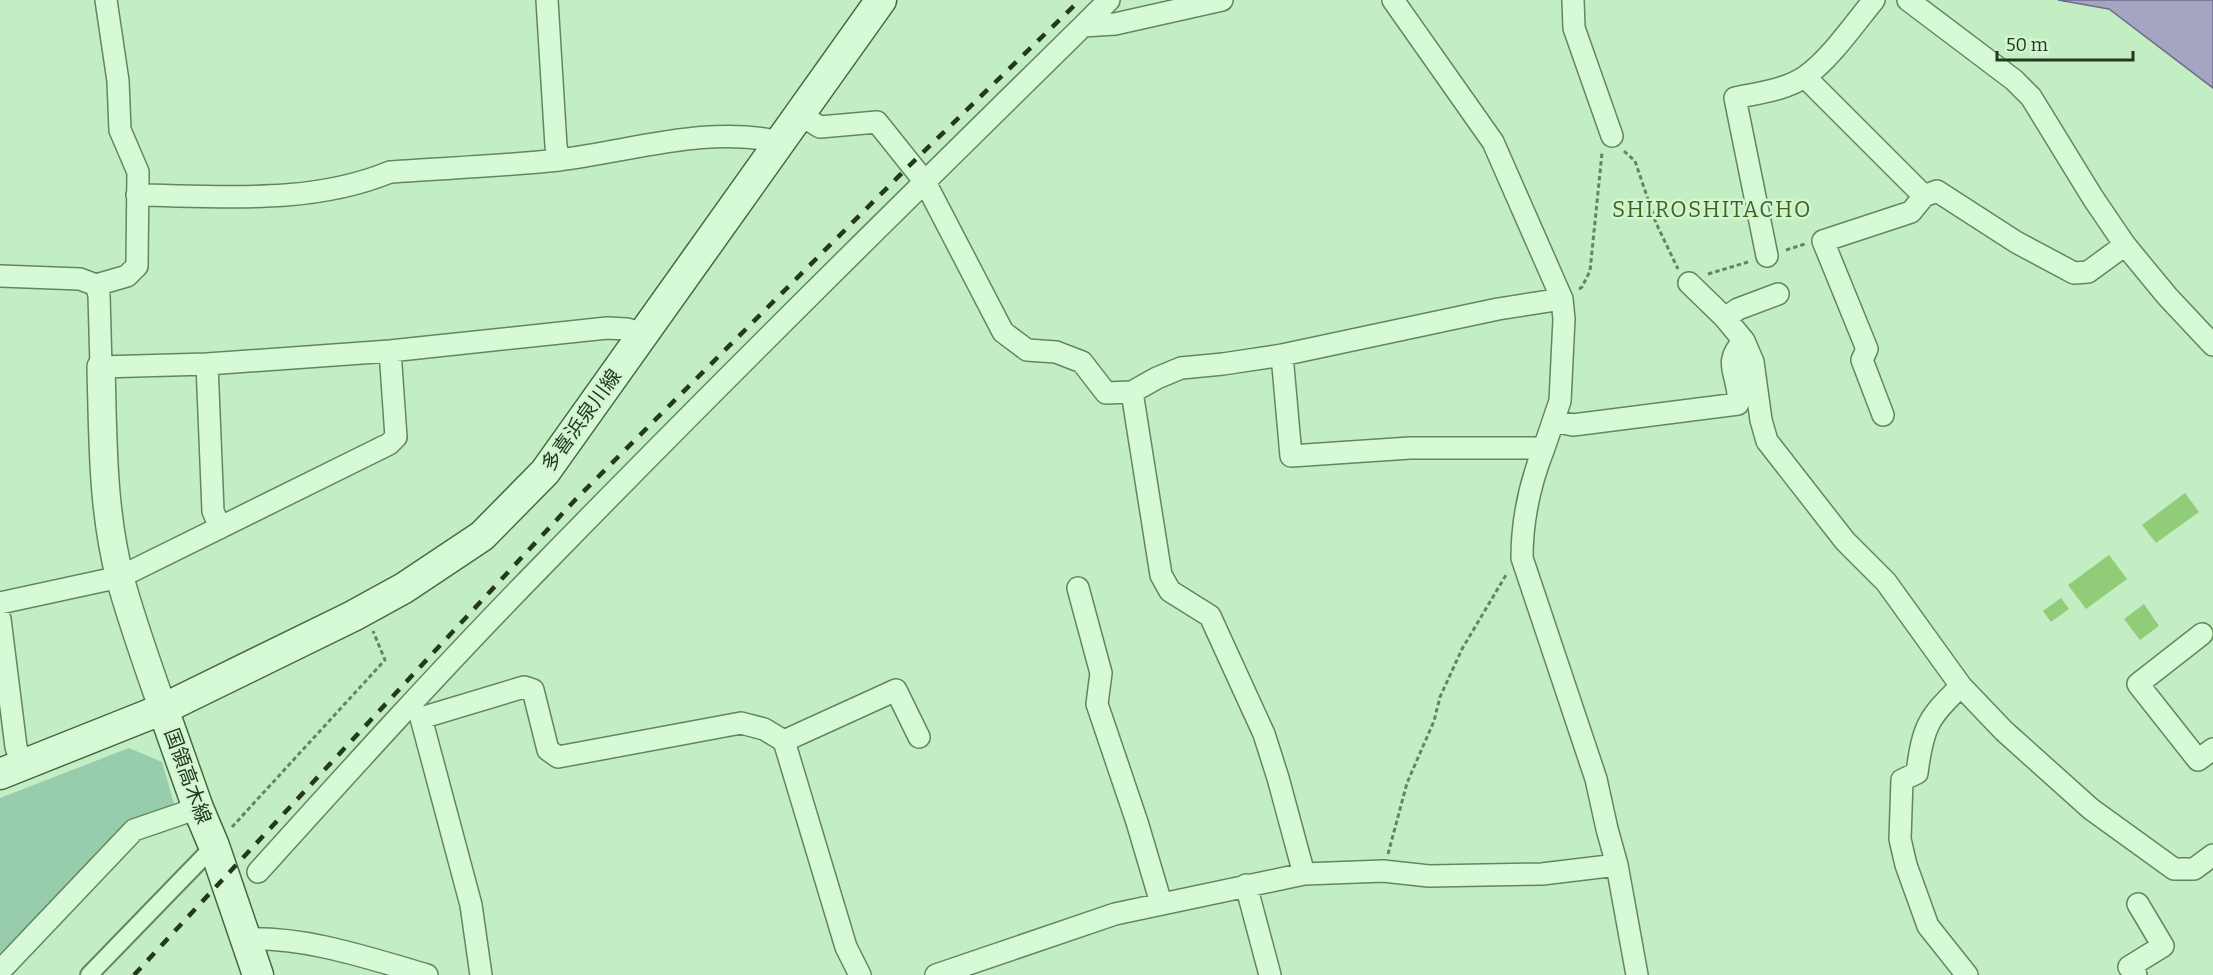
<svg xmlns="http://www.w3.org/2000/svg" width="2213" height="975" font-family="Bitter,'Noto Sans JP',serif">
<rect width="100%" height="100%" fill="#c3eec3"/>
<!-- green -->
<path fill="#97ccad" d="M129,748L162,762L175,807L125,826L0,953V798Z"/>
<!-- water -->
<path fill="#a5a5c1" stroke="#6d6c8f" stroke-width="1.5" d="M2058,0H2213V88L2109,9Z"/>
<!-- building -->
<path fill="#91cc79" d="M2185,493L2199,512L2156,543L2142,525Z
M2109,555L2127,579L2086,609L2068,585Z
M2061,598L2069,609L2051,622L2043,611Z
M2144,604L2159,626L2140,640L2124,619Z"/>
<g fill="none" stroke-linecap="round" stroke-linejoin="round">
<defs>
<path id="pedestrian" d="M89,975L214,846"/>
<path id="minor" d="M547,0L556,146L559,160
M1573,0L1574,28L1612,136
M1908,0L2014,80L2031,97L2093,198L2125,245L2167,296L2213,345
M1083,26L1109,0
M1805,77L1924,196L1911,212L1823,241L1867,349L1862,360L1883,415
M800,115L820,127L877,122L925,182L1003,332L1027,350L1056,352L1082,362L1106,393L1132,392L1157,378L1181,368L1223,364L1282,355L1498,309L1562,299
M137,195C221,196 310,205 390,172C446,168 503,166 559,160C632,151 708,125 781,142
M1924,196L1937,191L2016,242L2074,273L2088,272L2125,245
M1767,256L1735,98C1758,93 1786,90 1806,76C1831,58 1854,24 1874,0
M0,276L80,279L96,285L127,276L137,266L138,172L120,130L118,81L106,0
M1689,283L1725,318L1738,309L1778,294
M96,285L99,295L101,367L207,364L213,511L220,528
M1725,318L1744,341L1753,362L1761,420L1767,441L1845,541L1886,582L1961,686L2004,731L2091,809L2174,869H2194L2213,855
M1282,355L1291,456L1410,448H1544L1560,401L1564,319L1562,299L1493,142L1393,0
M207,364L390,351L607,328L627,329L643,334
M1132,392L1161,575L1170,591L1210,616L1264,734L1278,778L1304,874
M1554,421L1573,425L1738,404C1741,376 1720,364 1744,341
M1544,448C1530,483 1522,520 1522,558L1596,779L1607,829L1617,865L1637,975
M1078,588L1101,673L1097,704L1137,822L1161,903
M0,603L120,577L389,444L396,437L390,351
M0,619L16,747L22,765
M2202,634L2138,684L2198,760L2213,749
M1961,686C1928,718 1923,726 1917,773L1902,780L1900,839L1906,865L1928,926L1967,975
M258,872C351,769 444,666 541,567C719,384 901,205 1083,26L1115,24L1222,0
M1246,885L1270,975
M246,939C308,937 368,958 427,975
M0,971L134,830L198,808
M481,975L471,905L421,718L524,687L533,690L548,750L558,757L741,723L764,729L784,741
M860,975L846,947L784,741L896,690L919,737
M936,975L1115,914L1304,874L1383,871L1429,876L1542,874L1617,865
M2136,975L2129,967L2163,946L2138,904"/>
<path id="tertiary" d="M101,367C103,438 102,509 120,578C132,622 148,666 163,709"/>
<path id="secondary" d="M163,709L198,808L214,846L258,975
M0,774L163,709L353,616L404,588L482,536L545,472L881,0"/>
</defs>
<!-- pedestrian casing -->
<use href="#pedestrian" stroke="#62885a" stroke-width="20"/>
<!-- minor casing -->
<use href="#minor" stroke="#62885a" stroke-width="24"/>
<!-- tertiary casing -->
<use href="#tertiary" stroke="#62885a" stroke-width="30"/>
<!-- secondary casing -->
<use href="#secondary" stroke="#466a3d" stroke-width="33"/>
<!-- path -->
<path stroke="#62885a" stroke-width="3" stroke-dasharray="4.5 3" stroke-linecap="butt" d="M1624,151L1635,161L1656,223L1678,269
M1786,250L1805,244
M1708,274L1748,262
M1579,289L1582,287L1590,271L1602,153
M232,827L385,660L373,631
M1388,854L1407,783L1434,721L1440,697L1462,649L1506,575"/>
<!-- pedestrian -->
<use href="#pedestrian" stroke="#d6f9d6" stroke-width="16"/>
<!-- minor -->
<use href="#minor" stroke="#d6f9d6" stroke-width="21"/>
<!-- tertiary -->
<use href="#tertiary" stroke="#d6f9d6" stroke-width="27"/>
<!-- secondary -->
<use href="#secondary" stroke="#d6f9d6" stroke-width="30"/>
<!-- rail -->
<path stroke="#24381e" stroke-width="4.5" stroke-dasharray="10 10" stroke-linecap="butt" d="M134,975L576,499L910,165L1080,0"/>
</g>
<g text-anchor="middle" stroke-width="5" stroke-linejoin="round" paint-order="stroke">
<!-- street labels -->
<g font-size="20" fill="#24381e" stroke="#d2f5d2">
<text transform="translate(581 420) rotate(-54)" y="7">多喜浜泉川線</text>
<text transform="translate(188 776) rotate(70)" y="7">国領高木線</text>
</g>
<!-- quarter labels -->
<g font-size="22" letter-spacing="1.5" fill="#41641d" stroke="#d2f5d2">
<text x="1712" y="217">SHIROSHITACHO</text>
</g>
</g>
<!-- scale -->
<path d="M1997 51v9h136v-9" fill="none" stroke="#24381e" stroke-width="3"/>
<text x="2006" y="51" font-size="18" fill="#24381e" stroke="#d2f5d2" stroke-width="4.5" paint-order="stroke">50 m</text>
</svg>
